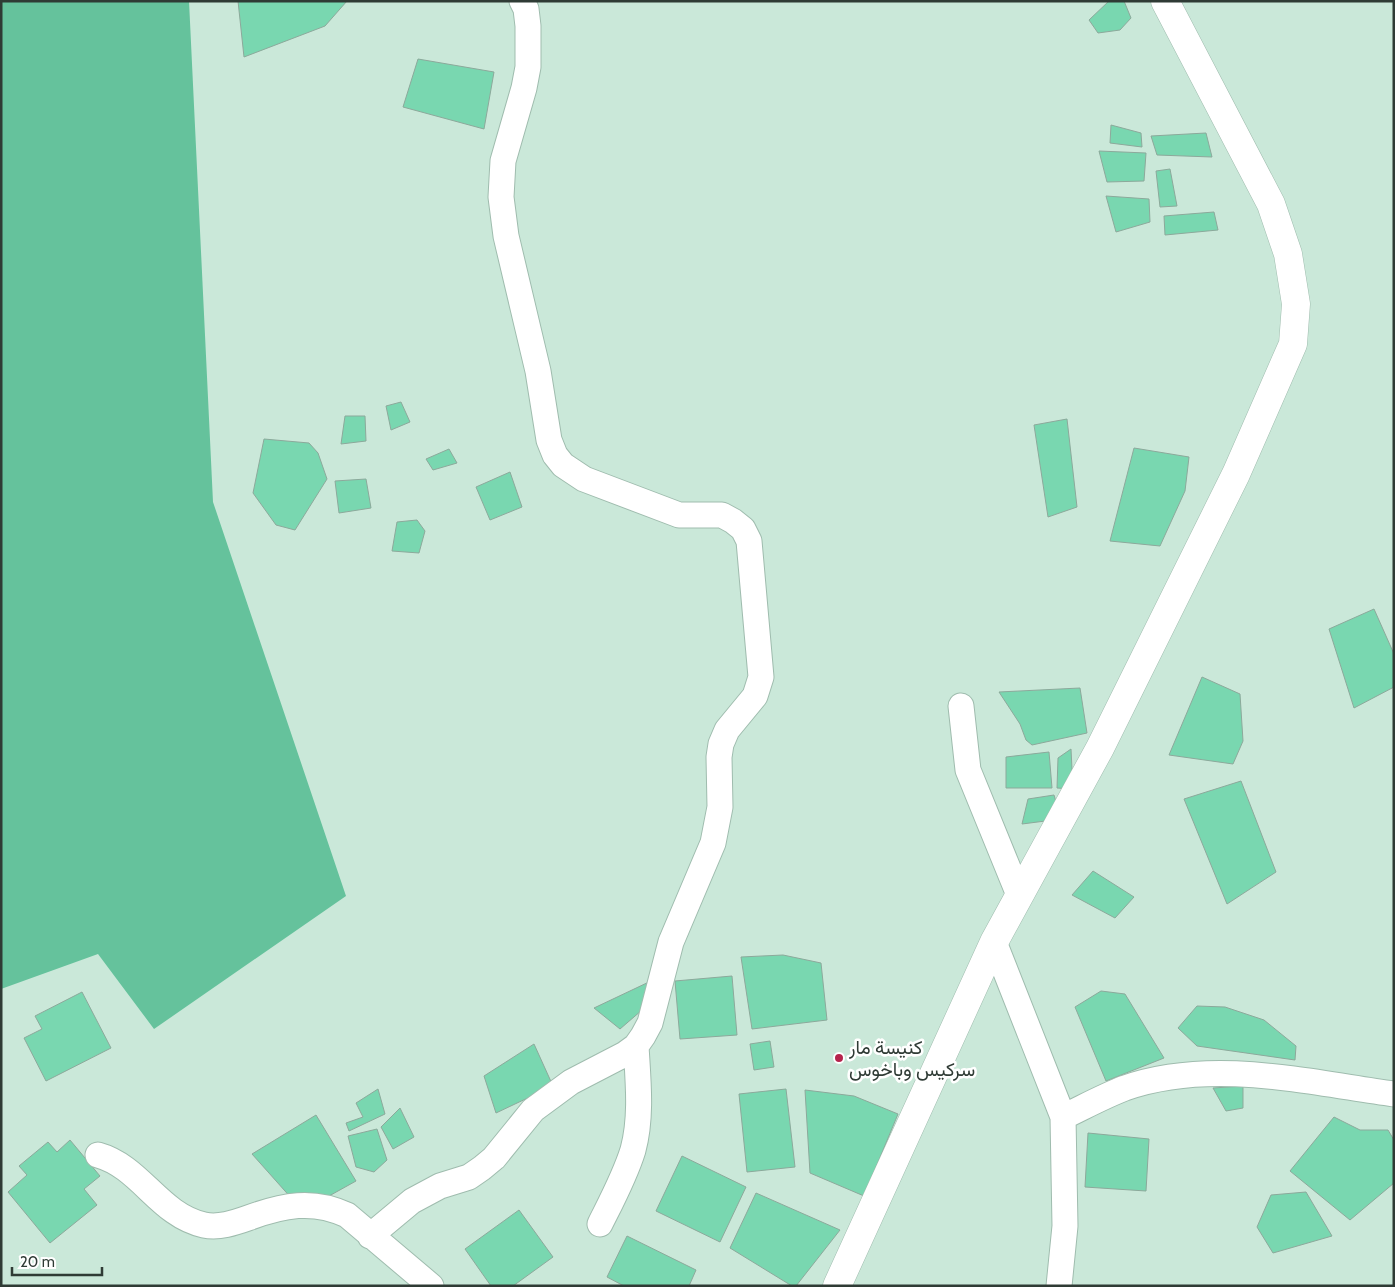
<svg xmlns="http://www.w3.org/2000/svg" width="1395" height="1287" font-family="Cabin,Vazirmatn,sans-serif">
<rect width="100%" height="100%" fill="#cae8d9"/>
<!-- forest -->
<path fill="#65c29c" d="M1,1H189L213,502L346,896L154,1029L98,954L1,989Z"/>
<!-- building -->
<path fill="#79d7b0" stroke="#8ca99b" d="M238,1H347L325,26L244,57Z
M1109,1H1124L1131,18L1120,30L1098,33L1089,20Z
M418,59L494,72L484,129L403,107Z
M1111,125L1141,133L1142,147L1110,143Z
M1206,133L1212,157L1157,155L1151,136Z
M1099,151L1146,153L1144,181L1107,182Z
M1170,169L1177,206L1160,207L1156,171Z
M1106,196L1149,199L1150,222L1116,232Z
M1214,212L1218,230L1165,235L1164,216Z
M401,402L410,422L391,430L386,406Z
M345,416H365L366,441L341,444Z
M1067,419L1077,507L1048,517L1034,425Z
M264,439L309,443L318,453L327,479L295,530L276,525L253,493Z
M1134,448L1189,457L1185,491L1160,546L1110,541Z
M449,449L457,463L433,470L426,459Z
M510,472L522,507L490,520L476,487Z
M366,479L371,508L339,513L335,481Z
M417,520L425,531L419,553L392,551L397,522Z
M1374,609L1394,654V687L1354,708L1329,629Z
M1202,677L1240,694L1243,741L1233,764L1169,755Z
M1080,688L1087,733L1032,745L1026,740L1020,724L999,692Z
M1071,749L1073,789L1057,788L1058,758Z
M1049,752L1052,788H1006V757Z
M1241,781L1276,872L1227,904L1184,799Z
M1054,795L1061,819L1022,824L1028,799Z
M1093,871L1134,897L1115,918L1072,895Z
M783,955L821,963L827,1020L752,1029L741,957Z
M732,976L737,1035L680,1039L675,981Z
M651,981L649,1004L620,1029L594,1008Z
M1101,991L1125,994L1164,1058L1106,1081L1075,1007Z
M82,992L111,1048L46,1081L24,1038L42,1029L35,1016Z
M1197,1006L1225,1007L1264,1020L1296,1046L1295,1060L1197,1046L1178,1028Z
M770,1041L774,1067L754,1070L750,1044Z
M534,1044L553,1086L496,1113L484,1076Z
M1243,1086V1108L1226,1111L1213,1088Z
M378,1089L385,1114L349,1131L346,1123L363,1117L356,1103Z
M786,1089L795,1167L747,1172L739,1094Z
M805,1090L854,1096L898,1114L864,1196L810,1173Z
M400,1108L414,1137L393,1149L381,1127Z
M316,1115L356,1181L329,1196L293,1200L252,1154Z
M1334,1117L1360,1130H1388L1394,1140V1183L1350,1220L1290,1171Z
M377,1129L387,1160L374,1172L356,1167L348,1136Z
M1088,1133L1149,1139L1146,1191L1085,1187Z
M70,1140L100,1176L84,1189L97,1205L50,1243L8,1192L27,1175L19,1166L48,1142L57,1152Z
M682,1156L746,1187L720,1242L656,1211Z
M1306,1192L1332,1236L1273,1253L1257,1227L1271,1195Z
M756,1193L840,1230L796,1286H792L730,1248Z
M519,1210L553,1257L513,1286H491L465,1249Z
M627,1236L696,1270L689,1286H624L607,1277Z"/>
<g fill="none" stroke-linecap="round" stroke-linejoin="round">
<defs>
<path id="minor" d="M961,706L968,770L1019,895
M994,942L1063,1117L1065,1226L1059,1286
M1063,1117C1084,1107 1104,1096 1125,1088C1211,1058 1307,1082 1394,1094
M98,1155C141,1167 159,1215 204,1225C219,1228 234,1223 248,1218C283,1205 313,1199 347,1215L431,1286
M600,1224C612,1200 625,1176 633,1150C642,1117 638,1080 636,1046
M370,1236L412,1201L440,1186L469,1177L482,1168L494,1158L533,1110L571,1082L625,1054L636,1046L643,1036L650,1023L671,942L713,843L720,807L719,757L721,744L727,730L755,696L761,677L749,541L743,529L733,521L722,515H679L584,479L563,465L555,455L549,440L538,371L506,236L501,197L503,161L524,88L528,67V26L526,9L522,1"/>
<path id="secondary" d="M837,1286L994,942L1100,748L1236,474L1293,344L1296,304L1288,254L1271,204L1165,1"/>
</defs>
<!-- minor casing -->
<use href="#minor" stroke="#9fbcae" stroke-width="27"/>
<!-- secondary casing -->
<use href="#secondary" stroke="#9fbcae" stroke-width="29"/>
<!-- minor -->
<use href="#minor" stroke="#fff" stroke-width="25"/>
<!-- secondary -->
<use href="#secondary" stroke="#fff" stroke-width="28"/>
</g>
<!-- markers -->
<circle fill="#b5244c" stroke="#fff" stroke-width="2" cx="839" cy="1058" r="5"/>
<g text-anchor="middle" stroke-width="5" stroke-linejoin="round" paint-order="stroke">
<!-- poi labels -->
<g font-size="19" fill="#2f3b35" stroke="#fff" text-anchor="start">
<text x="849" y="1054">كنيسة مار<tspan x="849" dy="22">سركيس وباخوس</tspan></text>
</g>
</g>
<!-- border -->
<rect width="1395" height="1287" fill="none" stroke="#2f3b35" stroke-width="5"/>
<!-- scale -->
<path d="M12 1267v8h90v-8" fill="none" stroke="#2f3b35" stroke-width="2.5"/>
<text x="20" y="1267" font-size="15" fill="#2f3b35" stroke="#ffffff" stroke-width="4" paint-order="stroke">20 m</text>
</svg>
